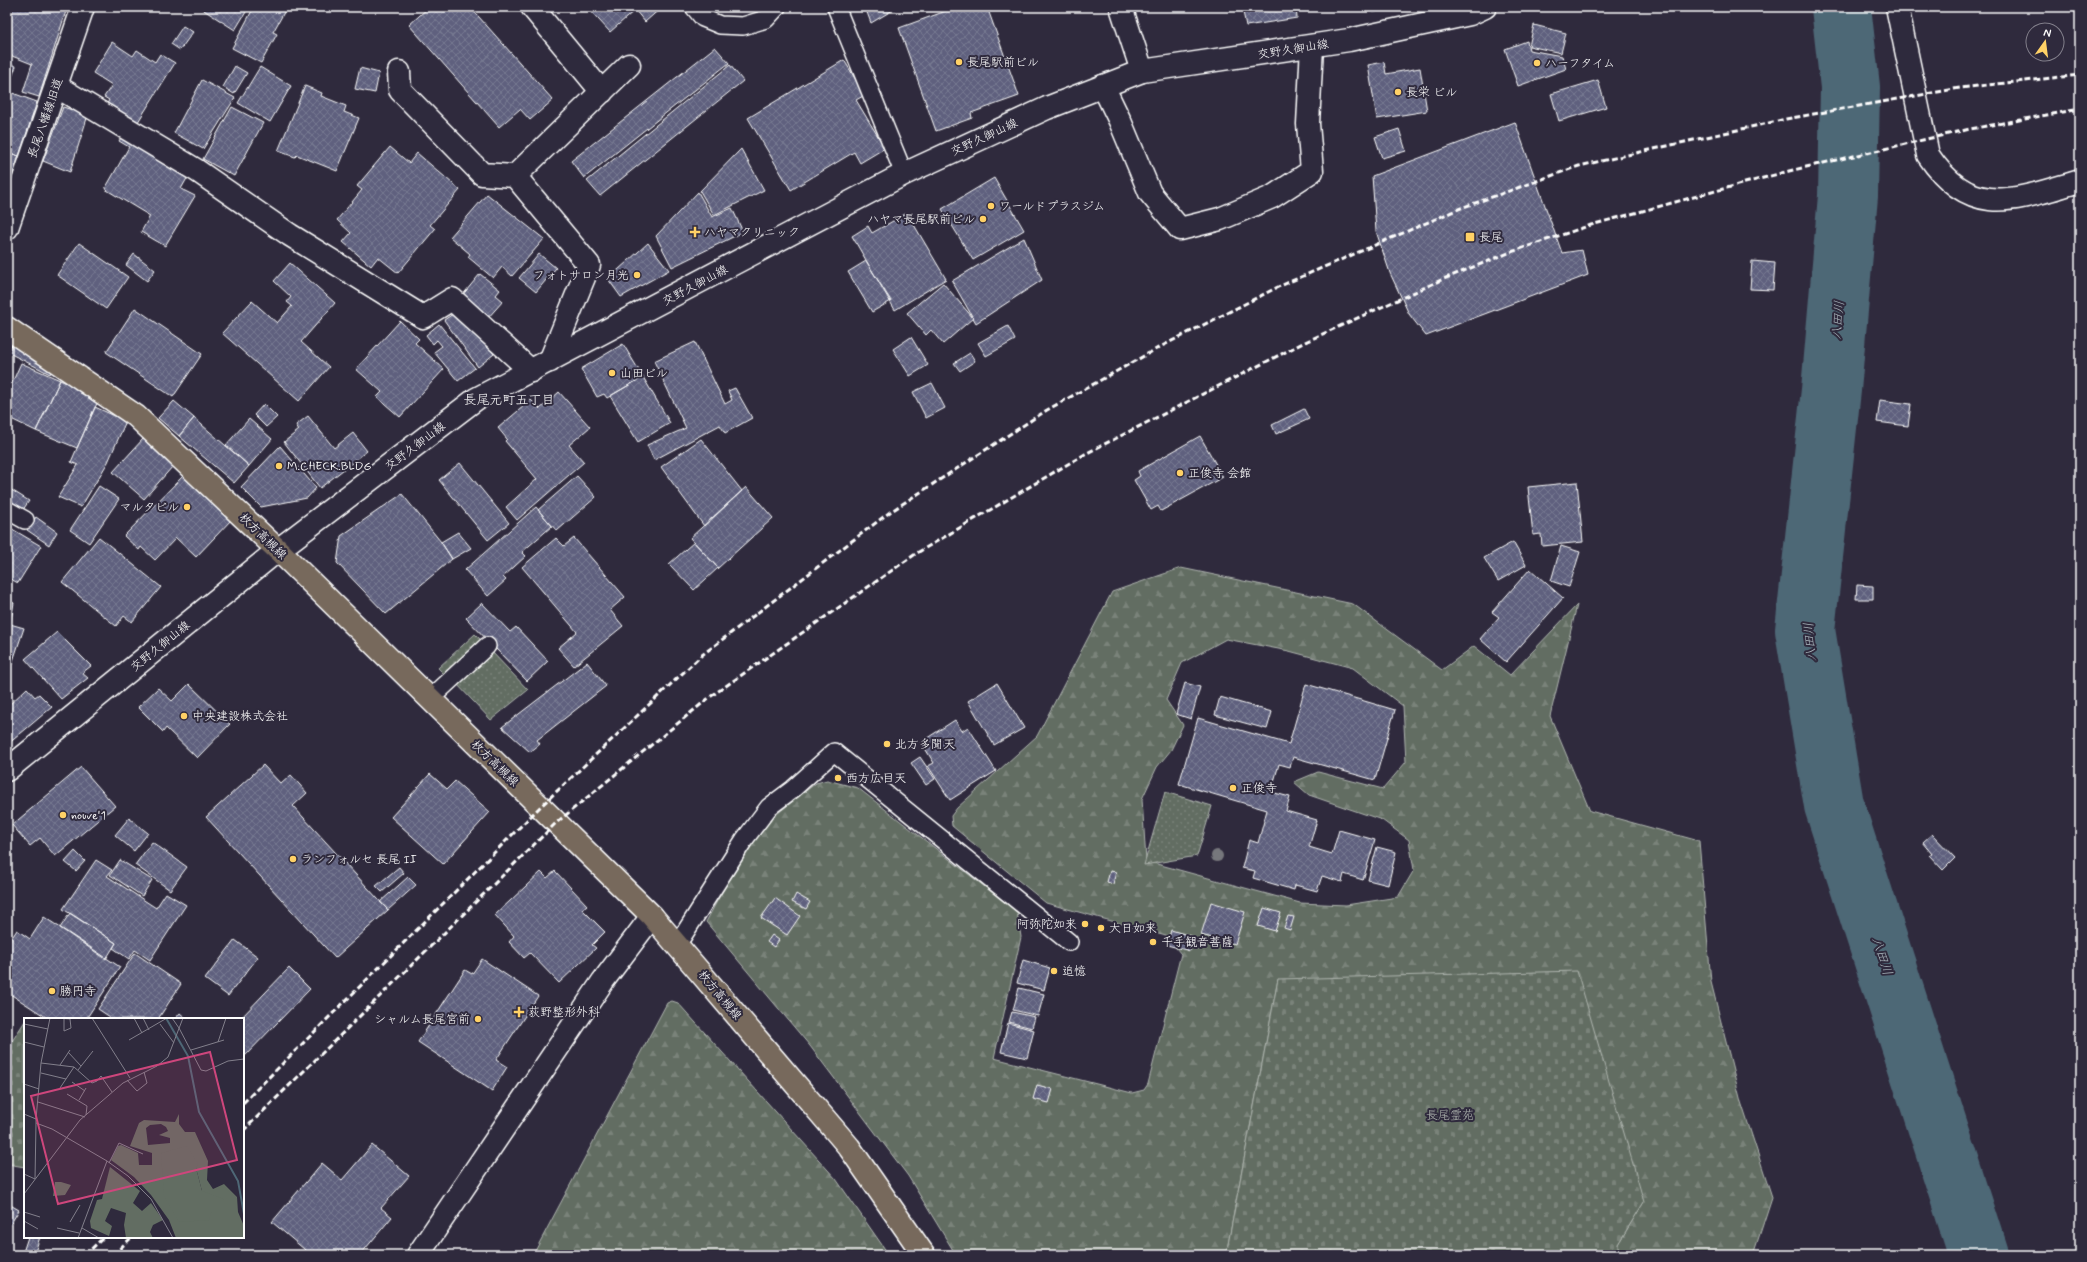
<svg xmlns="http://www.w3.org/2000/svg" width="2087" height="1262" font-family="Mynerve,'Klee One',sans-serif">
<defs>
<pattern id="forest-firs" width="22" height="20" patternUnits="userSpaceOnUse"><rect width="22" height="20" fill="#626d62"/><path d="M5 1l3.5 6h-7zM16 11l3.5 6h-7z" fill="#7a837a"/></pattern>
<pattern id="cemetery-stones" width="16" height="16" patternUnits="userSpaceOnUse"><rect width="16" height="16" fill="#626d62"/><path d="M2 7V4a2 2 0 0 1 4 0v3zM10 15v-3a2 2 0 0 1 4 0v3z" fill="#7a837a"/></pattern>
<pattern id="garden-dots" width="8" height="8" patternUnits="userSpaceOnUse"><rect width="8" height="8" fill="#626d62"/><path d="M2 2h.1M6 6h.1" fill="none" stroke="#7a837a" stroke-width="1.8" stroke-linecap="round"/></pattern>
<pattern id="building-cross-hatch" width="8" height="8" patternUnits="userSpaceOnUse"><rect width="8" height="8" fill="#5e617e"/><path d="M0 0l8 8M0 8l8-8" fill="none" stroke="#767991"/></pattern>
</defs>
<rect width="100%" height="100%" fill="#2f2a3d"/>
<filter id="ink" filterUnits="userSpaceOnUse"><feTurbulence type="fractalNoise" baseFrequency=".025" numOctaves="2"/><feDisplacementMap in="SourceGraphic" scale="8" xChannelSelector="R" yChannelSelector="G"/><feConvolveMatrix kernelMatrix="1 2 1 2 8 2 1 2 1" color-interpolation-filters="sRGB"/></filter>
<g filter="url(#ink)">
<!-- forest -->
<path fill="url(#forest-firs)" stroke="#b0b6b0" fill-rule="evenodd" d="M1181,568L1353,604L1442,670L1474,646L1510,675L1577,605L1550,716L1590,811L1699,841L1711,982L1741,1102L1772,1197L1753,1255H1618V1244L1644,1202L1278,979L1226,1255H956L908,1176L810,1046L706,922L743,852L773,817L816,783L827,780L858,788L1017,912L1021,937L994,1058L1132,1093L1144,1090L1148,1084L1181,954L1166,936L1046,903L952,826L951,816L957,808L1037,736L1112,592ZM1226,639L1289,651L1353,668L1403,706L1406,762L1383,789L1318,772L1294,782L1309,795L1382,820L1409,840L1414,870L1398,897L1346,905L1300,903L1146,861L1142,799L1157,767L1171,750L1183,725L1166,700L1182,663Z
M672,1001L678,1003L836,1179L889,1255H533L667,1003Z"/>
<!-- cemetery -->
<path fill="url(#cemetery-stones)" stroke="#b0b6b0" d="M1577,971L1644,1202L1618,1244V1255H1226L1278,979Z
M25,1021V1167L7,1164V1049Z"/>
<!-- garden -->
<path fill="url(#garden-dots)" stroke="#b0b6b0" d="M475,634L484,643L446,676L438,668Z
M491,651L528,690L491,720L455,682Z
M1165,792L1212,806L1197,856L1144,865Z"/>
<g fill="none" stroke-linecap="round" stroke-linejoin="round">
<!-- river -->
<path stroke="#4e6776" stroke-width="60" d="M1841,7L1850,87L1848,196L1831,390L1805,630L1834,805L1979,1255"/>
</g>
<!-- building -->
<path fill="url(#building-cross-hatch)" stroke="#fff" d="M7,7H55L66,11L39,97L23,92L32,64L7,54Z
M199,7H249L235,30Z
M254,7H287L273,32L277,34L261,63L232,48Z
M429,7H470L553,100L530,120L520,109L499,127L409,25Z
M587,7H662L645,22L635,10L610,32Z
M865,7H898L871,23Z
M957,7H987L1019,96L971,113L972,118L936,131L899,28Z
M1242,7H1296L1297,18L1246,26Z
M1302,7H1341L1302,11Z
M1372,7H1421L1373,12Z
M1534,25L1566,33L1561,53L1529,46Z
M183,26L193,32L180,50L171,44Z
M1527,41L1529,50L1562,56L1566,69L1518,86L1505,49Z
M112,42L133,56L137,50L155,62L160,54L175,63L136,125L106,106L109,100L104,97L112,85L93,73Z
M715,47L729,63L584,178L571,161Z
M844,60L865,95L856,100L885,148L860,163L854,152L791,190L748,118Z
M1384,62L1386,74L1420,68L1427,111L1377,119L1368,65Z
M7,63L16,66L10,83L7,81Z
M730,65L743,81L600,196L587,181Z
M235,66L247,73L234,94L223,87Z
M260,67L291,86L270,122L238,103Z
M360,68L379,73L375,93L355,89Z
M202,80L235,98L203,149L174,133Z
M1598,80L1606,107L1559,121L1551,94Z
M305,86L322,93L321,96L346,106L344,112L359,118L337,171L297,155L295,157L278,151Z
M7,91L37,102L19,156L7,152Z
M63,107L88,115L70,172L43,161Z
M232,107L263,123L234,176L203,159Z
M1515,122L1562,253L1582,250L1588,275L1426,336L1409,314L1390,273L1376,231L1372,176Z
M1399,129L1406,151L1382,158L1375,137Z
M123,134L190,173L181,189L195,196L165,246L141,232L150,216L105,189L129,147L119,141Z
M390,147L409,163L417,153L460,190L430,225L435,229L398,273L378,257L371,266L343,242L351,233L337,220L362,190L357,186Z
M741,149L764,190L714,215L700,191Z
M7,152L19,156L7,192Z
M994,178L1024,230L973,260L942,209Z
M698,192L712,217L732,208L743,232L672,267L656,236Z
M487,194L544,239L512,276L502,267L493,278L468,257L470,254L450,237Z
M907,213L946,279L895,310L852,236L868,226L872,233Z
M1024,238L1042,280L976,323L952,281Z
M79,243L128,277L106,309L57,275Z
M648,243L669,270L621,297L608,279Z
M134,254L155,270L147,281L126,265Z
M539,254L556,268L536,292L519,278Z
M866,261L891,301L872,312L848,272Z
M1752,261L1775,263L1773,290L1750,289Z
M290,263L335,303L301,342L329,367L299,401L222,333L252,301L277,323L292,306L287,302L291,297L274,281Z
M480,274L500,290L496,295L503,301L487,319L461,297Z
M943,283L973,318L943,344L931,330L926,335L907,313Z
M135,308L202,354L173,397L106,352Z
M456,312L475,330L494,354L478,367L444,320Z
M400,321L419,339L415,343L444,369L400,417L377,397L382,392L356,369Z
M439,324L475,368L458,381L434,352L442,346L437,340L433,344L426,335Z
M1008,326L1015,340L986,356L978,343Z
M911,337L928,365L910,376L893,349Z
M7,339L12,341L7,359Z
M12,341L53,368L50,374L9,353Z
M695,342L725,404L732,400L728,391L735,388L752,418L725,433L720,425L654,460L647,445L686,428L654,361Z
M623,344L643,377L607,398L604,394L597,397L581,369Z
M970,353L975,361L960,371L954,363Z
M21,363L60,380L36,431L7,417V394Z
M643,377L670,423L638,442L610,396Z
M60,380L82,390L80,393L98,401L77,448L36,431Z
M932,383L945,408L926,418L913,392Z
M559,392L590,427L569,445L584,462L517,520L506,507L537,479L505,441L507,439L498,428L531,400L540,409Z
M1880,400L1911,404L1908,426L1877,422Z
M174,401L194,418L179,436L158,418Z
M264,404L277,417L266,427L254,415Z
M95,407L126,421L108,462L81,507L58,497L78,465L71,462Z
M1304,409L1309,419L1276,434L1272,425Z
M308,416L334,448L353,433L367,451L320,488L284,442L299,430L296,425Z
M194,418L249,466L234,483L179,436Z
M249,419L272,439L249,466L226,445Z
M1200,436L1223,477L1161,511L1158,506L1151,510L1134,480L1140,476L1138,471Z
M143,439L173,466L144,499L113,472Z
M701,439L742,491L704,526L661,467Z
M280,446L316,488L307,498L261,507L241,487Z
M460,463L509,523L488,540L439,480Z
M186,473L232,519L196,557L176,538L155,560L141,547L139,550L124,536Z
M577,476L596,497L557,531L538,510Z
M1577,482L1583,542L1542,546L1541,534L1533,535L1528,487Z
M99,486L119,499L89,543L70,530Z
M746,487L773,518L718,568L690,538Z
M10,489L29,501L22,511L7,502V494Z
M402,494L441,542L452,559L386,614L337,563L341,536Z
M536,507L552,526L522,552L526,556L503,577L506,580L488,596L465,570Z
M36,517L57,532L49,545L27,530Z
M7,526L41,546L18,583L7,577Z
M458,532L471,548L452,559L441,542Z
M99,537L161,587L132,622L124,616L116,626L62,582Z
M556,538L564,546L574,538L625,597L610,610L623,626L574,666L558,648L577,632L522,567Z
M694,542L718,568L694,590L669,564Z
M1513,542L1526,565L1498,581L1484,558Z
M1561,546L1580,552L1569,587L1551,581Z
M1530,569L1563,598L1506,662L1480,639L1499,617L1492,612Z
M1857,585L1873,586V599H1856Z
M7,600L14,603L10,624L24,628L7,679Z
M482,603L510,632L516,627L548,661L527,681L466,618Z
M57,632L91,666L82,673L88,678L61,699L25,659Z
M587,662L606,686L537,740L540,744L530,752L502,727Z
M997,683L1024,728L994,745L968,701Z
M1185,683L1200,687L1191,719L1176,714Z
M189,684L230,724L197,758L166,728L163,732L138,707L158,688L172,701Z
M1306,684L1395,710L1375,780L1293,757L1290,767L1279,764L1271,792L1290,797L1286,811L1317,820L1309,847L1332,854L1339,830L1375,840L1363,880L1344,874L1342,882L1322,876L1317,891L1295,885L1294,890L1253,878L1255,871L1242,868L1249,840L1258,843L1267,810L1179,784L1198,718L1289,744Z
M27,688L35,697L39,694L52,707L7,745V707Z
M1220,697L1272,712L1267,729L1215,715Z
M955,720L962,731L968,727L996,771L950,800L928,766L934,763L921,742Z
M920,757L935,779L926,785L911,763Z
M263,765L281,784L291,775L307,793L293,806L388,910L335,958L206,817Z
M81,767L115,806L55,856L40,838L30,846L12,825Z
M430,774L447,789L455,781L490,812L443,864L391,817Z
M129,818L148,833L134,851L115,835Z
M1932,834L1955,858L1943,870L1929,855L1932,853L1923,842Z
M152,842L187,867L170,890L135,865Z
M1377,847L1396,852L1388,885L1368,880Z
M75,851L85,861L76,871L65,862Z
M96,860L112,870L107,876L156,908L166,893L186,905L150,960L135,950L129,959L113,948L116,943L63,909Z
M120,860L152,880L142,896L110,875Z
M399,867L404,873L382,892L376,886Z
M555,871L587,905L582,909L605,932L592,945L596,948L559,983L530,953L524,958L509,942L514,936L495,915L541,872L547,878Z
M1110,871L1116,872L1113,884L1107,882Z
M408,877L416,885L388,910L380,902Z
M796,894L810,902L806,909L792,902Z
M775,898L800,916L787,935L761,918Z
M1211,902L1245,912L1235,944L1201,935Z
M1264,908L1281,913L1275,931L1258,926Z
M70,913L116,943L106,959L60,928Z
M1288,916L1294,917L1290,930L1284,928Z
M44,917L120,967L86,1019H49L7,992V972L11,966L7,963V945L17,930L30,939Z
M1171,930L1194,937L1190,951L1167,945Z
M772,935L779,940L774,947L767,942Z
M235,940L258,957L228,996L205,979Z
M135,953L181,984L158,1019H113L98,1009Z
M482,959L538,996L496,1060L507,1067L492,1091L418,1042L465,970L472,974Z
M1023,960L1050,968L1044,990L1017,983Z
M289,968L310,989L243,1058V1019H240Z
M1019,988L1044,994L1038,1016L1013,1010Z
M1012,1012L1035,1017L1032,1028L1009,1022Z
M180,1013L187,1019H175Z
M1008,1023L1034,1030L1027,1058L1001,1052Z
M1037,1085L1053,1089L1049,1103L1033,1099Z
M372,1145L409,1176L381,1208L392,1217L360,1255H311L272,1222L322,1163L342,1180Z
M7,1203L19,1210L7,1230Z
M28,1237H40L34,1255L23,1252Z"/>
<g fill="none" stroke-linecap="round" stroke-linejoin="round">
<defs>
<path id="service" d="M694,7L703,18L720,25L743,26L766,19L777,7
M836,7L904,174
M7,510L25,520
M430,699L487,646
M677,945L744,840L769,807L793,789L834,752L1069,942"/>
<path id="pedestrian" d="M56,86L196,170L290,235L423,317L452,299L531,371"/>
<path id="minor" d="M532,7L602,92
M1121,7L1142,71
M399,72L400,90L482,174L515,176L589,265L550,361
M515,176L629,65
M7,228L83,7"/>
<path id="tertiary" d="M1897,7L1928,155C1972,221 2017,199 2080,181
M1103,86L1120,121L1150,193L1180,229L1220,219L1272,197L1312,171L1308,124L1312,46
M418,1255L603,981L652,916"/>
<path id="secondary" d="M7,770L278,550L476,399L904,174L1047,108L1142,71L1349,40L1470,14L1485,7"/>
<path id="primary" d="M7,328L136,416L278,550L652,916L849,1147L924,1255"/>
</defs>
<!-- service casing -->
<use href="#service" stroke="#fff" stroke-width="20"/>
<!-- pedestrian casing -->
<use href="#pedestrian" stroke="#fff" stroke-width="25"/>
<!-- minor casing -->
<use href="#minor" stroke="#fff" stroke-width="25"/>
<!-- tertiary casing -->
<use href="#tertiary" stroke="#fff" stroke-width="25"/>
<!-- secondary casing -->
<use href="#secondary" stroke="#fff" stroke-width="25"/>
<!-- primary casing -->
<use href="#primary" stroke="#fff" stroke-width="25"/>
<!-- service -->
<use href="#service" stroke="#2f2a3d" stroke-width="17"/>
<!-- pedestrian -->
<use href="#pedestrian" stroke="#2f2a3d" stroke-width="22"/>
<!-- minor -->
<use href="#minor" stroke="#2f2a3d" stroke-width="22"/>
<!-- tertiary -->
<use href="#tertiary" stroke="#2f2a3d" stroke-width="22"/>
<!-- secondary -->
<use href="#secondary" stroke="#2f2a3d" stroke-width="22"/>
<!-- primary -->
<use href="#primary" stroke="#77695c" stroke-width="22"/>
<!-- rail -->
<path stroke="#fff" stroke-width="3" stroke-dasharray="6 3" stroke-linecap="butt" d="M243,1103L540,807L702,655L890,512L1047,410L1160,347L1280,286L1461,208L1579,166L1786,119L1960,88L2080,75
M243,1131L556,823L710,697L917,553L1085,454L1303,343L1441,280L1511,252L1591,225L1789,171L1970,129L2080,109
M85,1255L104,1237
M113,1255L132,1237"/>
</g>
<!-- trees -->
<circle fill="#76777c" cx="1217" cy="856" r="6"/>
</g>
<!-- markers -->
<g fill="#ffd166" stroke="#2f2a3d" stroke-width="1.5">
<circle cx="959" cy="62" r="4"/>
<circle cx="1537" cy="63" r="4"/>
<circle cx="1398" cy="92" r="4"/>
<circle cx="991" cy="206" r="4"/>
<circle cx="983" cy="219" r="4"/>
<path d="M693 226h4v4h4v4h-4v4h-4v-4h-4v-4h4z"/>
<rect x="1465" y="232" width="10" height="10" rx="2"/>
<circle cx="637" cy="275" r="4"/>
<circle cx="612" cy="373" r="4"/>
<circle cx="279" cy="466" r="4"/>
<circle cx="1180" cy="473" r="4"/>
<circle cx="187" cy="507" r="4"/>
<circle cx="184" cy="716" r="4"/>
<circle cx="887" cy="744" r="4"/>
<circle cx="838" cy="778" r="4"/>
<circle cx="1233" cy="788" r="4"/>
<circle cx="63" cy="815" r="4"/>
<circle cx="293" cy="859" r="4"/>
<circle cx="1085" cy="924" r="4"/>
<circle cx="1101" cy="928" r="4"/>
<circle cx="1153" cy="942" r="4"/>
<circle cx="1054" cy="971" r="4"/>
<circle cx="52" cy="991" r="4"/>
<path d="M517 1006h4v4h4v4h-4v4h-4v-4h-4v-4h4z"/>
<circle cx="478" cy="1019" r="4"/>
</g>
<g text-anchor="middle" stroke-width="4" stroke-linejoin="round" paint-order="stroke">
<!-- street labels -->
<g font-size="12" fill="#fff" stroke="#2f2a3d">
<text transform="translate(1293 49) rotate(-9)" y="4">交野久御山線</text>
<text transform="translate(45 118) rotate(-71)" y="4">長尾八幡線旧道</text>
<text transform="translate(984 137) rotate(-25)" y="4">交野久御山線</text>
<text transform="translate(695 285) rotate(-28)" y="4">交野久御山線</text>
<text transform="translate(415 446) rotate(-37)" y="4">交野久御山線</text>
<text transform="translate(263 536) rotate(44)" y="4">枚方高槻線</text>
<text transform="translate(160 646) rotate(-39)" y="4">交野久御山線</text>
<text transform="translate(495 763) rotate(44)" y="4">枚方高槻線</text>
<text transform="translate(720 995) rotate(50)" y="4">枚方高槻線</text>
</g>
<!-- poi labels -->
<g font-size="12" fill="#fff" stroke="#2f2a3d" text-anchor="start">
<text x="967" y="66">長尾駅前ビル</text>
<text x="1545" y="67">ハーフタイム</text>
<text x="1406" y="96">長栄 ビル</text>
<text x="999" y="210">ワールドプラスジム</text>
<text x="975" y="223" text-anchor="end">ハヤマ長尾駅前ビル</text>
<text x="704" y="236">ハヤマクリニック</text>
<text x="1479" y="241">長尾</text>
<text x="629" y="279" text-anchor="end">フォトサロン月光</text>
<text x="620" y="377">山田ビル</text>
<text x="287" y="470">M.CHECK.BLDG</text>
<text x="1188" y="477">正俊寺 会館</text>
<text x="179" y="511" text-anchor="end">マルタビル</text>
<text x="192" y="720">中央建設株式会社</text>
<text x="895" y="748">北方多聞天</text>
<text x="846" y="782">西方広目天</text>
<text x="1241" y="792">正俊寺</text>
<text x="71" y="819">nouve'1</text>
<text x="301" y="863">ランフォルセ 長尾 II</text>
<text x="1077" y="928" text-anchor="end">阿弥陀如来</text>
<text x="1109" y="932">大日如来</text>
<text x="1161" y="946">千手観音菩薩</text>
<text x="1062" y="975">追憶</text>
<text x="60" y="995">勝円寺</text>
<text x="528" y="1016">荻野整形外科</text>
<text x="470" y="1023" text-anchor="end">シャルム長尾宮前</text>
</g>
<!-- park labels -->
<g font-size="12" fill="#b0b6b0" stroke="#2f2a3d">
<text x="1450" y="1119">長尾霊苑</text>
</g>
<!-- water labels -->
<g font-size="13" font-style="italic" fill="#afbbc1" stroke="#2f2a3d">
<text transform="translate(1837 320) rotate(-85)" y="5">八田川</text>
<text transform="translate(1809 642) rotate(-95)" y="5">八田川</text>
<text transform="translate(1883 956) rotate(72)" y="5">八田川</text>
</g>
<!-- neighbourhood labels -->
<g font-size="13" fill="#fff" stroke="#2f2a3d">
<text x="509" y="404">長尾元町五丁目</text>
</g>
</g>
<!-- overview -->
<g transform="translate(24 1018)">
<rect width="220" height="220" fill="#2f2a3d"/>
<path d="M155,96V106L161,114H171L184,143L183,162L189,171L200,166L213,179L214,194L220,208V220H152L145,202L127,177L110,159L87,142L94,128L97,127L114,135L115,147H128V135L106,128L115,105L120,102L151,104ZM137,106L142,109L144,113L135,117L146,120V125L124,127L122,110L126,107ZM137,135L172,150L178,173ZM86,149L116,173L109,185L118,193L127,185L139,202L129,207L126,214L129,220H102L100,207L102,195L87,190L81,203L88,208L85,218L67,210L66,203L73,182L78,181Z" fill="#626d62" fill-rule="evenodd"/>
<path d="M163,128L174,146L172,150L178,173L200,181L187,195L185,202L155,204L140,178L137,135ZM31,164H37L47,167L41,177L29,178Z" fill="#626d62"/>
<path fill="none" stroke="#4e6776" stroke-width="2" d="M142,0L164,38L175,94L214,163L220,196"/>
<path fill="none" stroke="#827f8b" stroke-width="1" d="M32,0L46,1L47,10L40,13V1M68,0L106,60M110,0L118,15M119,0L125,12M148,0L155,10M0,6L24,11M136,6L150,25M155,10L177,52L182,53L204,43L220,41M105,22L143,0M0,24L20,29M194,24L202,0M167,32L200,22M44,34L57,48M17,45L50,49L68,65L73,63L77,58L88,74M36,47L46,32M54,52L69,33M17,55L42,61M103,62L113,73L123,65L120,54M48,64L61,73M0,66L15,71M36,70L50,49M43,76L63,88L62,97M55,82L62,70M14,84L61,99M0,96L12,101V105L28,111L83,143L104,158L127,181L149,220M12,101L17,45L26,0M85,145L95,125L119,136M0,156L11,161M11,161L12,105M0,176L56,102L99,65L133,48L144,39L159,0M0,194L16,199M0,203L14,211M46,204L56,187M33,210L55,215M58,210L75,220M54,220L83,143"/>
<path fill="#ce467c" fill-opacity="0.15" stroke="#ce467c" stroke-width="2" d="M186,34L213,142L34,186L7,78Z"/>
<rect width="220" height="220" fill="none" stroke="#fff" stroke-width="2"/>
</g>
<!-- margin -->
<rect width="2087" height="1262" fill="none" stroke="#2f2a3d" stroke-width="24"/>
<rect x="12" y="12" width="2063" height="1238" fill="none" stroke="#fff" stroke-width="1.5" filter="url(#ink)"/>
<!-- north arrow -->
<g transform="translate(2045 42) rotate(14)"><circle r="19" fill="#2f2a3d" stroke="#827f8b"/>
<path d="M0-3L7 15L0 10L-7 15Z" fill="#ffd166"/>
<text y="-6" font-size="11" font-weight="bold" text-anchor="middle" fill="#ffffff">N</text>
</g>
</svg>
